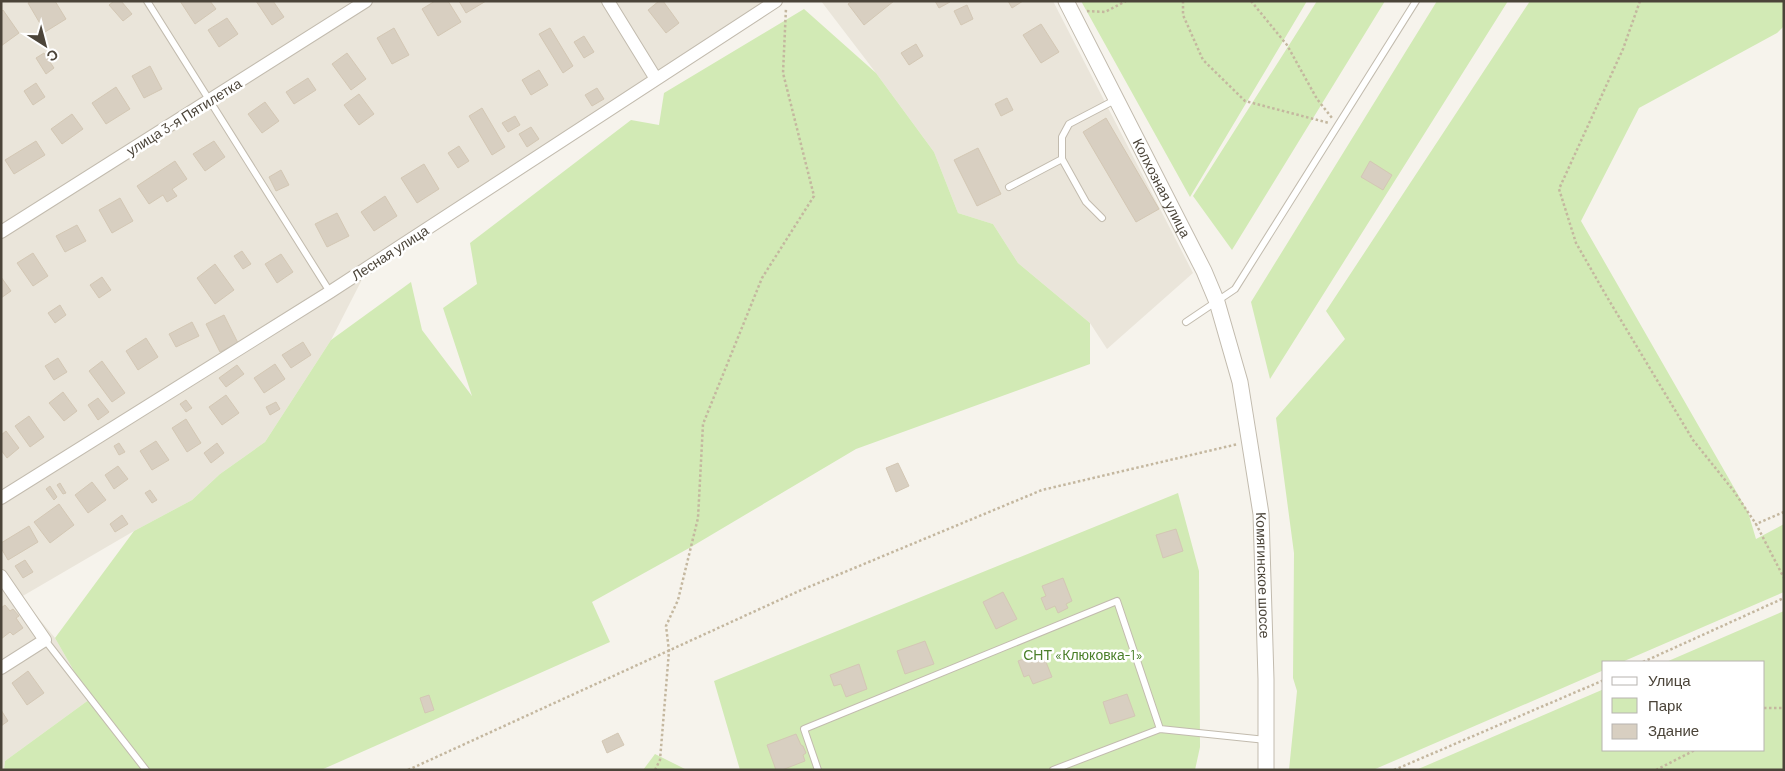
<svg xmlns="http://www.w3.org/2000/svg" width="1785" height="771" font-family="Barlow,sans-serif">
<rect width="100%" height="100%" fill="#f6f3ec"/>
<!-- residential -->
<path fill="#eae5da" d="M1,1H780L372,260L331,340L265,442L220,474L192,500L134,531L21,597L55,638L90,699L5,761L4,770H1Z
M821,1H1053L1193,273L1107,349L1090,323L1018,263L993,224L958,213L934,152L876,73Z"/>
<!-- green -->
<path fill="#d2eab5" d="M1081,1H1307L1190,197Z
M1317,1H1385L1232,250L1193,196Z
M1437,1H1508L1270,379L1251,302Z
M1530,1H1784V26L1777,33L1639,108L1581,221L1748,512L1756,539L1784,524V592L1622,662H1604V670L1373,770H1289L1297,691L1293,678L1294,553L1276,418L1345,339L1326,311Z
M804,9L876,73L934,152L958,213L993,224L1018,263L1090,323V364L856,449L691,547L592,602L610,642L321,770H4L5,761L90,699L55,638L134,531L192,500L220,474L265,442L331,340L411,282L422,330L472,396L443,308L477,284L470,243L631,120L659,125L664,93Z
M1178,493L1199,571L1200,747L1195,770H740L714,681Z
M1784,611V770H1416L1604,689V750H1764V662H1666Z
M655,754L687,770H643Z"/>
<!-- building -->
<path fill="#d8cfc1" stroke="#d3c7b4" d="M32,1H55L66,19L45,32L28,3Z
M114,1H121L132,14L123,21L109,5Z
M180,1H210L216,9L195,24Z
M256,1H273L284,17L272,25Z
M435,1H448L461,22L438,36L422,9Z
M459,1H486L466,13Z
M659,1H663L679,23L666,33L648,10Z
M852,1H894L864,25L848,4Z
M935,1H949L950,2L939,8Z
M1008,1H1023L1012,8Z
M967,5L973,19L961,25L954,11Z
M3,10L19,33L1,46V12Z
M227,18L238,34L219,47L208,30Z
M1041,24L1059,52L1041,63L1023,35Z
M394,28L409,55L392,64L377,38Z
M550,28L573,66L563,73L539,34Z
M584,36L594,52L584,58L574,42Z
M916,44L923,56L909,65L901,53Z
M44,53L54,68L46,74L36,58Z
M347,53L366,79L351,90L332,64Z
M150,66L162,89L144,98L132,76Z
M539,70L548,85L531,95L522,80Z
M308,78L316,90L294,104L286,92Z
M36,83L45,97L33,105L24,91Z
M116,87L130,109L106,124L92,103Z
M597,88L604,99L592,106L585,95Z
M359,94L374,114L359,125L344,105Z
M1007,98L1013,110L1001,116L995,104Z
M265,102L279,121L262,133L248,114Z
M482,108L505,147L492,155L469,116Z
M72,114L83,129L62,144L51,129Z
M515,116L520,125L508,132L502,123Z
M1106,118L1159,209L1136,222L1083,132Z
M531,127L539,139L527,147L519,134Z
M36,141L45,155L14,174L5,160Z
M214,141L225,157L205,171L193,154Z
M459,146L469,161L458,168L448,153Z
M978,148L1001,194L977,206L954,160Z
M175,161L187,179L172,189L177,196L167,202L163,195L149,204L137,186Z
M1370,161L1392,175L1383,190L1361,177Z
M424,164L439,189L417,203L401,178Z
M281,170L289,185L276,191L269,177Z
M385,196L397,216L374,231L361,212Z
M120,198L133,221L112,233L99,210Z
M337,213L349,236L327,247L315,224Z
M77,225L86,241L65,252L56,236Z
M242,251L251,264L243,269L234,256Z
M33,253L48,276L33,286L17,263Z
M281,254L293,272L277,283L265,264Z
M215,264L234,290L215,304L197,278Z
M1,277L11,291L1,298Z
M102,277L111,290L99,298L90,285Z
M60,305L66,315L55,323L48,313Z
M224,315L238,343L220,352L206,324Z
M192,322L199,336L176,347L169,334Z
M146,338L158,357L138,370L126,351Z
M303,342L311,355L291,368L282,355Z
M58,358L67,372L54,380L45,366Z
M102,361L125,393L112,402L89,371Z
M275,364L285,379L264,393L254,378Z
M237,365L244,374L226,387L219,378Z
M63,392L77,411L64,421L49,403Z
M226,395L239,413L222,425L209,407Z
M98,398L109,412L98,420L88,405Z
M186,400L192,408L186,412L180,404Z
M276,402L280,409L270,415L266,407Z
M29,416L44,437L30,447L15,426Z
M186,419L201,443L187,452L172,428Z
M6,431L19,448L7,458L1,450V435Z
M156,441L169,460L152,470L140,451Z
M119,443L125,452L119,455L114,446Z
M217,443L224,453L211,463L204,453Z
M898,463L909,486L896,492L886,468Z
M118,466L128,479L114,489L105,475Z
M92,482L106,500L88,513L75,495Z
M60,483L66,493L63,494L57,485Z
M50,486L57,497L54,500L46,489Z
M150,490L157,500L152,503L145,493Z
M59,504L74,525L50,543L34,522Z
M122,515L128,524L115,532L110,524Z
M29,526L38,542L8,560L1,548V543Z
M1176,529L1183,551L1163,558L1156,535Z
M25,560L33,572L23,578L15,566Z
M1063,578L1072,601L1066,604L1068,608L1058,613L1055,606L1046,610L1041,598L1046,596L1042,586Z
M1003,592L1017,619L996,629L983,602Z
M5,605L10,611L13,609L19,616L16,618L23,628L13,635L10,632L1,639V608Z
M925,641L934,664L905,674L897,651Z
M1042,652L1052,677L1033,684L1029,675L1024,677L1018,661Z
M859,664L867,689L846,697L841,684L834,686L830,675Z
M28,671L44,693L27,705L12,683Z
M1127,694L1135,716L1110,724L1103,702Z
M429,695L434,710L425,713L420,698Z
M1,710L8,721L1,726Z
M618,733L624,745L607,753L602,741Z
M796,734L801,745L803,746L806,753L803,755L805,761L782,770H776L767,745Z"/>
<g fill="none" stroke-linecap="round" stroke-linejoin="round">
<defs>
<path id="service" d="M147,1L330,292
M1009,187L1062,159
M1102,218L1086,202L1062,159V137L1069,124L1115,100
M1186,322L1235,289L1416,1
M45,640L146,770
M818,770L804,729L1117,601L1160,729
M1053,770L1160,729L1266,740"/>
<path id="minor" d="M608,1L656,79
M1,232L366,1
M1,498L330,292L776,1
M1,576L45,640L1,668"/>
<g id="tertiary">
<path id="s1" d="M1066,1L1204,271L1217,302L1240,382L1261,514L1266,679V770"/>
</g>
</defs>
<!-- service casing -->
<use href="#service" stroke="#c2bbae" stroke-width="8"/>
<!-- minor casing -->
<use href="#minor" stroke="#c2bbae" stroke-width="14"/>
<!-- tertiary casing -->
<use href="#tertiary" stroke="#c2bbae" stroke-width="17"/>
<!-- path -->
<path stroke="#c4b79f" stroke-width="2.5" stroke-dasharray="2.5 2.5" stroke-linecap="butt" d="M1183,1V15L1203,60L1245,101L1329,123
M1251,1L1287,45L1317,99L1332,118
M1640,1L1623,49L1559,189L1576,243L1607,297L1693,440L1733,490L1756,524
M1087,11L1105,12L1126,1
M1784,512L1756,524L1784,578
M1643,662L1784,598
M1764,708H1784
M408,770L799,591L1042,490L1238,444
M655,770L660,760L669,651L666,626L678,600L698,518L703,424L762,278L814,196L783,73L786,8
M1394,770L1604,680
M1656,770L1695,750"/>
<!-- service -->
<use href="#service" stroke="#fff" stroke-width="6"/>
<!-- minor -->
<use href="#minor" stroke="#fff" stroke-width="12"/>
<!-- tertiary -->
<use href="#tertiary" stroke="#fff" stroke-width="15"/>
</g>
<g text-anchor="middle" stroke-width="5" stroke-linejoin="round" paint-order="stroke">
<!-- street labels -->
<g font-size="14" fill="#4b4439" stroke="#fff">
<text transform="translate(184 117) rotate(-32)" y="5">улица 3-я Пятилетка</text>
<text dy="5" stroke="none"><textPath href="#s1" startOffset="210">Колхозная улица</textPath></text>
<text transform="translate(390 253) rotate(-33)" y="5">Лесная улица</text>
<text dy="5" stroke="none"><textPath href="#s1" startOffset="615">Комягинское шоссе</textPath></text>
</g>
<!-- park labels -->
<g font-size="14" fill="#4a7f2a" stroke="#fff">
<text x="1083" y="660">СНТ «Клюковка-1»</text>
</g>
</g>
<!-- border -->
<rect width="1785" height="771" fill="none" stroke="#4b4439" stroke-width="5"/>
<!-- legend -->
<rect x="1602" y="661" width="162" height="90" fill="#ffffff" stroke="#b7b4b0"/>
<rect x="1612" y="677" width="25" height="8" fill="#ffffff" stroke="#b7b4b0"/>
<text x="1648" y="686" font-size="15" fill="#4b4439">Улица</text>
<rect x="1612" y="698" width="25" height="15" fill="#d2eab5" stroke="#b7b4b0"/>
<text x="1648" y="711" font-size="15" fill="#4b4439">Парк</text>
<rect x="1612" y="724" width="25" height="15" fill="#d8cfc1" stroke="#b7b4b0"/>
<text x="1648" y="736" font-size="15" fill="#4b4439">Здание</text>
<!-- north arrow -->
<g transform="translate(45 45) rotate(144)" stroke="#ffffff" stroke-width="4" paint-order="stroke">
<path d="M0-4L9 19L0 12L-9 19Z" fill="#4b4439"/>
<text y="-8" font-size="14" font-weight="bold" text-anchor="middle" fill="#4b4439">С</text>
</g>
</svg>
